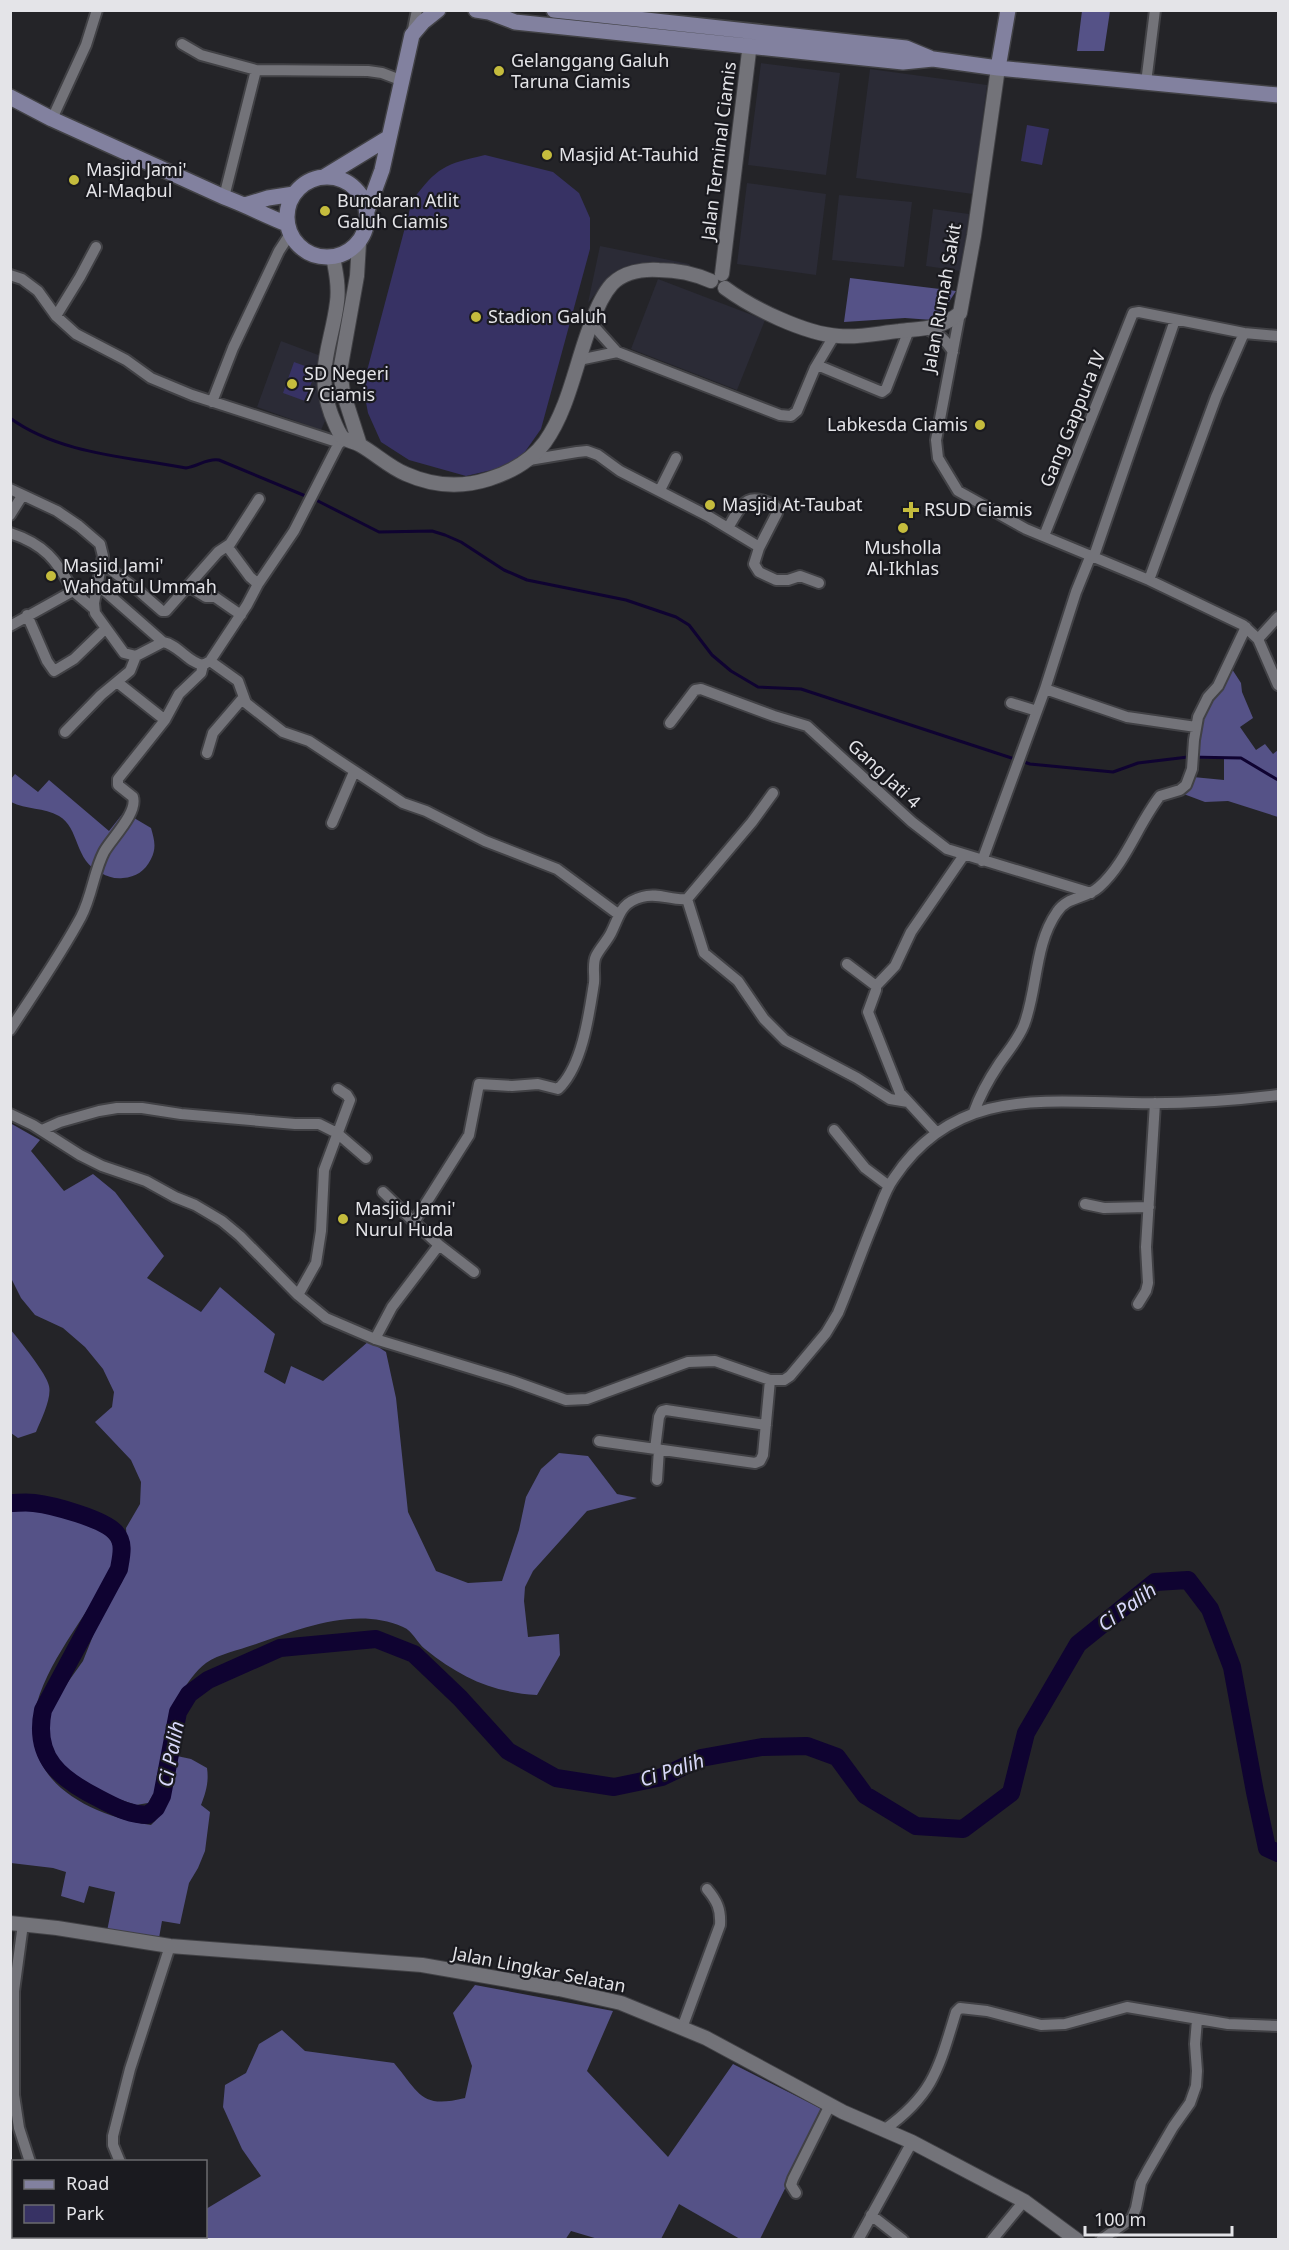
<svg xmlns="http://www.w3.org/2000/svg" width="1289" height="2250" font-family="'Noto Sans',sans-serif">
<rect width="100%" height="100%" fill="#242428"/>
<!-- built -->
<path fill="#2b2b36" d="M761,63L840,73L826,175L748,165Z
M870,69L987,85L973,194L856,178Z
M747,183L826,194L816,275L737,264Z
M839,195L912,202L904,267L832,260Z
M933,209L969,214L961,271L926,266Z
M600,246L689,264L691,267L689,268L661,263L640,264L620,270L605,282L588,303Z
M658,279L765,320L737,390L631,349Z
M281,341L321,356L328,414L321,430L257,407Z"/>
<!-- green -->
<path fill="#373264" d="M1027,125L1049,129L1042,165L1021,161Z
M485,155L553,172L579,193L590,218V249L541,429L522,456L496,469L466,476L409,460L381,442L368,413L363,386L412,201C437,167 445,164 485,155Z
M294,362L316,370L305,401L283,393Z"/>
<!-- forest -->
<path fill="#555287" d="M1082,11H1110L1104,51H1077Z
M850,278L956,291L941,314L932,320L905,318L844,322Z
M1230,666L1241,683L1242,692L1253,718L1240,727L1256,750L1265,744L1273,754L1278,750V817L1228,801L1205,802L1181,793L1193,777L1224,780V759L1195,758L1204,712Z
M15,774L38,792L49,780L109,831L124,812L151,828C154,839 157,847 151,859C145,871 136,877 123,878C115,879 108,877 101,873C74,861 80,828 59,816C44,807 26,810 11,802V779Z
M10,1123L40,1140L31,1151L64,1191L93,1174L115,1192L164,1256L147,1278L201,1312L220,1287L275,1334L264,1372L285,1384L291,1366L323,1381L369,1341L386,1352L396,1398L408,1512L436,1571L468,1583L502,1581L519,1530L526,1497L541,1469L559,1453L588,1456L617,1494L637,1498L587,1511L533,1571L525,1587L524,1601L528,1637L559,1634L560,1655L537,1695C492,1692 461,1678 425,1649C417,1643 413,1631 403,1627C354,1606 301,1629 253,1645C239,1650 219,1654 206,1663C195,1671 188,1683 180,1694C162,1721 168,1758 157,1787C155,1792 151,1797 148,1803L136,1805L113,1797L83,1781L60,1765L47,1745V1716L53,1703L83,1661L102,1613L122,1582L128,1560L126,1528L140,1504L141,1482L131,1460L95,1422L112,1407L114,1392L103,1369L85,1347L63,1328L35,1315L21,1298L11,1278Z
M11,1330C19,1340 47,1374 49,1386C52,1398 41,1420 36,1432L18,1438L11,1433Z
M19,1507C44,1509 114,1521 115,1553C115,1567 104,1582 97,1594C68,1644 4,1716 48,1774C70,1804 116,1820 151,1825C171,1808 172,1780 177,1756L191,1759L207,1768C209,1782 206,1792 201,1805L210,1812L205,1851L198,1868L189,1883L180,1924L162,1921L159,1938L107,1931L115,1892L89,1886L84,1903L61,1896L66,1872L53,1868L11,1863L10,1508Z
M475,1985L613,2011L587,2071L668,2157L733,2064L824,2110L760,2239H740L679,2204L661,2239H598L571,2231L565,2240H180L181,2237L206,2236V2209L261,2176L242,2149L223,2107L225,2085L246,2073L259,2044L282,2030L305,2051L394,2063C420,2094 421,2109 465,2098L472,2066L453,2013Z"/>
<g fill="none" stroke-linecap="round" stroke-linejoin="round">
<!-- stream -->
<path stroke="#0f0331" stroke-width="3" d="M10,418C59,454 129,457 186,468C199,466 207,458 219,460L308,497
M314,499L379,532L432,531L445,535L461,542L504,570L527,580L626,600L676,617L689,625L712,655L731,671L758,687L801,689L1030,764L1113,772L1138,763L1188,757L1241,758L1278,780"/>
<!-- river -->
<path stroke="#0f0331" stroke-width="18" d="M10,1503C18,1503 26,1502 34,1503C52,1505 105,1519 116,1533C125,1543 121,1557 119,1569L43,1710C33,1758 60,1779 100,1799C116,1807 129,1815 148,1815L156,1808L162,1796L178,1712L189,1694L208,1680L280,1648L376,1639L414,1654L460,1698L508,1751L556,1778L614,1787L662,1777L701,1758L762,1747L807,1746L837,1757L865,1795L916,1826L963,1829L1011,1793L1026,1733L1078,1644L1155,1582L1188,1580L1210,1609L1232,1667L1255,1792L1267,1848L1278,1853"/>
<defs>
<path id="minor" d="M412,34L417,10
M182,44L201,55L256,70L368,71L382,73L403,81
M1146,83L1155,10
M52,119L86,45L97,10
M224,197L256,70
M10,275L22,279L38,291L56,316L76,334L126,360L151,378L192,395L340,443
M960,313L936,440L938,458L958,491L1026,529L1149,580L1243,625L1258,639L1278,685
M56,316L80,277L96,247
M591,323L617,352
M927,329C939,334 946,340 953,352
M579,360L617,352L780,415L791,416L797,411L815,368L834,336
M817,365L882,392L886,389L909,330
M212,402L233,348L279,251L290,234
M529,460L577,452L587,451L598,455L620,471L708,516L756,545L759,548L754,564L759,572L776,580H788L800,576L819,583
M10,489L57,511L79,526L100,544L103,556L94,603L95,613L124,653L136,656L163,642C179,645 187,662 203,665L210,661L247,605L258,584L294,531L342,437
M660,490L676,458
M10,515L22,496
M728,528C742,504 747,489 776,507L777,513L759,548
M10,533C44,544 57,560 73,591
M1044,536L1133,313L1139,312L1244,333L1278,336
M227,546L250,577L258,584
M1091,555L1076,592L1045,689L1127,717L1196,727
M1094,556L1175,320
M102,563L139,591L162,611H166L218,552L230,544L259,499
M1149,580L1216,397L1244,333
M98,585L163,642
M188,586L206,597H215L241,615
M27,615L47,661L54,671L74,659L105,629
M10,626L73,591L93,608
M1258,639L1278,617
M210,661L238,681L246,703L283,732L309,741L403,803L426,811L485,841L557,869L618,914
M117,682L165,720
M1011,703L1037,711
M670,723L695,690L701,689L774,716L807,726L912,822L947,849L1091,893
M65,732L101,695L130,671L136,656
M207,753L213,733L243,698
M332,823L354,772
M982,861L1045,689
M687,899L704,953L738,981L764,1019L785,1040L857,1078L890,1099L908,1102
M847,964L876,986V990L868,1012L900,1093L936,1132
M876,986L895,966L911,932L964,855
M10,1030C34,993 60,956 81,917C92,896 94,871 104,852C111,839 138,813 133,797L118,785V779L165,720L179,694L201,673L203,665
M974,1112C980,1095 989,1079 999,1064C1008,1051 1018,1040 1024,1025C1038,988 1034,945 1057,912C1067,896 1086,899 1099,887C1126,863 1138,824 1160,796L1180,790L1186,785L1192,769L1194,740L1198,717L1208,697L1218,686L1246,627
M10,1114L33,1125L80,1155L102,1166L146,1181L175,1197L195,1205L222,1221L240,1236L298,1295L326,1318L375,1339L513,1381L566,1400L587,1399L688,1362L715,1361L770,1380H784L790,1376L826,1333L838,1313C851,1282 862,1250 875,1219C881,1205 885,1190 894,1178C953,1089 1039,1101 1133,1103C1182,1104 1230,1101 1278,1095
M42,1130L60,1122L99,1111L117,1108H142L181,1114L295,1124H319L337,1133L366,1158
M834,1130L865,1168L889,1186
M383,1192L414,1222
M1085,1204L1104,1208L1149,1207
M439,1245L474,1272
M298,1295L316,1263L321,1231L324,1170L350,1100L347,1095L338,1089
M1138,1304L1146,1291L1148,1283L1146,1247L1155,1103
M375,1339L392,1307L439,1245L414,1222L469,1135L479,1084L512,1086L538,1084L558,1089L561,1086C583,1062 589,1014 594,983C595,974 592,964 596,956C600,948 607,941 611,933C620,915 620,903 642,897C658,892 672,901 687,899L752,822L773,793
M599,1441L755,1463L760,1461L763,1455L770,1380
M655,1449L659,1417L662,1411L666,1410L766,1425
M657,1480L659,1449
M23,1924L14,1991V2095L19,2128L30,2162
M682,2028L720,1925C721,1909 717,1901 707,1889
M885,2129C934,2094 939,2067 956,2012L960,2008L987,2011L1041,2025L1065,2024L1127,2007L1228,2024L1278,2026
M120,2162L113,2145V2136L130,2069L170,1946
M796,2193L791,2185L793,2179L830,2105
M10,2213L14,2210
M871,2215L903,2240
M858,2240L912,2142
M992,2240L1024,2201
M1101,2240L1132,2218L1136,2208L1141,2183L1148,2170L1173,2127L1190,2103L1196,2086L1197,2071L1195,2044L1197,2020"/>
<path id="tertiary" d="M359,243L357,276L340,371L343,392L360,445
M333,257C336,272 339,287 337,302C332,344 315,369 331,414C334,421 338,433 343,438C348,441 355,442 360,445C376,454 389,467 406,474C433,486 461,488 489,479C511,472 531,461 545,442C569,408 576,362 591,324C596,310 602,295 612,284C624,272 643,269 659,270C677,270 695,274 711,281
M722,274L751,35
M725,288C752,308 805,334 839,336C859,338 879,333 899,331C923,328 939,330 960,313L974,236L998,68
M10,1923L57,1928L170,1946L422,1965L559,1989L621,2003L706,2038L843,2112L912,2142L1024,2201L1077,2240"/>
<path id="secondary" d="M476,10L489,12L515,22L903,62L933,59L998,68L1278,95
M554,10L906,48L930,58
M998,68L1008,10
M10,97L52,119L224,197C246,205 266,216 287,224
M287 217a40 40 0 1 1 80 0a40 40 0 1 1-80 0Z
M324,177L388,138
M245,205L268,198L294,194
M367,211L382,170L412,35L423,22L438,10"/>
</defs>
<!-- minor casing -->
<use href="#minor" stroke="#414145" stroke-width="14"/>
<!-- tertiary casing -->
<use href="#tertiary" stroke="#414145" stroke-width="16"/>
<!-- secondary casing -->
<use href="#secondary" stroke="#414145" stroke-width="18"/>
<!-- minor -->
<use href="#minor" stroke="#737379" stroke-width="10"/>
<!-- tertiary -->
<use href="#tertiary" stroke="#737379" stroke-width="14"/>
<!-- secondary -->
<use href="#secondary" stroke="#82819f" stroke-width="15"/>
</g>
<!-- markers -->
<g fill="#c5bc3d" stroke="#1a1a1f" stroke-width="2">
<circle cx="499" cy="71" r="6"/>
<circle cx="547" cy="155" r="6"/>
<circle cx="74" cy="180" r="6"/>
<circle cx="325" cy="211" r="6"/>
<circle cx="476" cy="317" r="6"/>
<circle cx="292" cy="384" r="6"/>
<circle cx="980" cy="425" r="6"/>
<circle cx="710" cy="505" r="6"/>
<path d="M908 501h6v6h6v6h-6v6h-6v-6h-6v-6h6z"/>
<circle cx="903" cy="528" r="6"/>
<circle cx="51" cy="576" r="6"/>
<circle cx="343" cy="1219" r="6"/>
</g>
<g text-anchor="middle" stroke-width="4.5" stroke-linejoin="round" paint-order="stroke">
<!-- poi labels -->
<g font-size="18" fill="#e4e4e8" stroke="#1a1a1f" text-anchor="start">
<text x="511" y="67">Gelanggang Galuh<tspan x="511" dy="21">Taruna Ciamis</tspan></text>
<text x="559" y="161">Masjid At-Tauhid</text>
<text x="86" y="176">Masjid Jami'<tspan x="86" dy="21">Al-Maqbul</tspan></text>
<text x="337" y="207">Bundaran Atlit<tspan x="337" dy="21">Galuh Ciamis</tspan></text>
<text x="488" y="323">Stadion Galuh</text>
<text x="304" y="380">SD Negeri<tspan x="304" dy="21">7 Ciamis</tspan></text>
<text x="968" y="431" text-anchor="end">Labkesda Ciamis</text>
<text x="722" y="511">Masjid At-Taubat</text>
<text x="924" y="516">RSUD Ciamis</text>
<text x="903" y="554" text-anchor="middle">Musholla<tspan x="903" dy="21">Al-Ikhlas</tspan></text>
<text x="63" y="572">Masjid Jami'<tspan x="63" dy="21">Wahdatul Ummah</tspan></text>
<text x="355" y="1215">Masjid Jami'<tspan x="355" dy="21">Nurul Huda</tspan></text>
</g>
<!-- street labels -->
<g font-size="18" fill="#e4e4e8" stroke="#1a1a1f">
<text transform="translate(719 151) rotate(-83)" y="6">Jalan Terminal Ciamis</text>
<text transform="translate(942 298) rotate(-80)" y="6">Jalan Rumah Sakit</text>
<text transform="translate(1073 419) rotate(-68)" y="6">Gang Gappura IV</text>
<text transform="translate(884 774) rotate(43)" y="6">Gang Jati 4</text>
<text transform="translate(539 1970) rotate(11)" y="6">Jalan Lingkar Selatan</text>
</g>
<!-- water labels -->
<g font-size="20" font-style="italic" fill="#d8d8fa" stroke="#1a1a1f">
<text transform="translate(1127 1607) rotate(-36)" y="7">Ci Palih</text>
<text transform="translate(171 1754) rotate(-79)" y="7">Ci Palih</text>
<text transform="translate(672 1770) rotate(-18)" y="7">Ci Palih</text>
</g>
</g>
<!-- border -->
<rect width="1289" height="2250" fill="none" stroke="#e4e4e8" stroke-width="24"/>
<!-- legend -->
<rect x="12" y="2160" width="195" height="78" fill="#1a1a1f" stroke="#6b6b6f" stroke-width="1.5"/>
<rect x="24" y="2180" width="30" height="9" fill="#82819f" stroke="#6b6b6f" stroke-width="1.5"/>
<text x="66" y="2190" font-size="18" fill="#e4e4e8">Road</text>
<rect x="24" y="2205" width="30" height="18" fill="#373264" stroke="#6b6b6f" stroke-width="1.5"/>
<text x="66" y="2220" font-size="18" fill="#e4e4e8">Park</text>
<!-- scale -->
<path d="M1085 2226v9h147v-9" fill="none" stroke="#e4e4e8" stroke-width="3"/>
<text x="1094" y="2226" font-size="18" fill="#e4e4e8" stroke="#1a1a1f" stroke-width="4.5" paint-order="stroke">100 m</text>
</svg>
